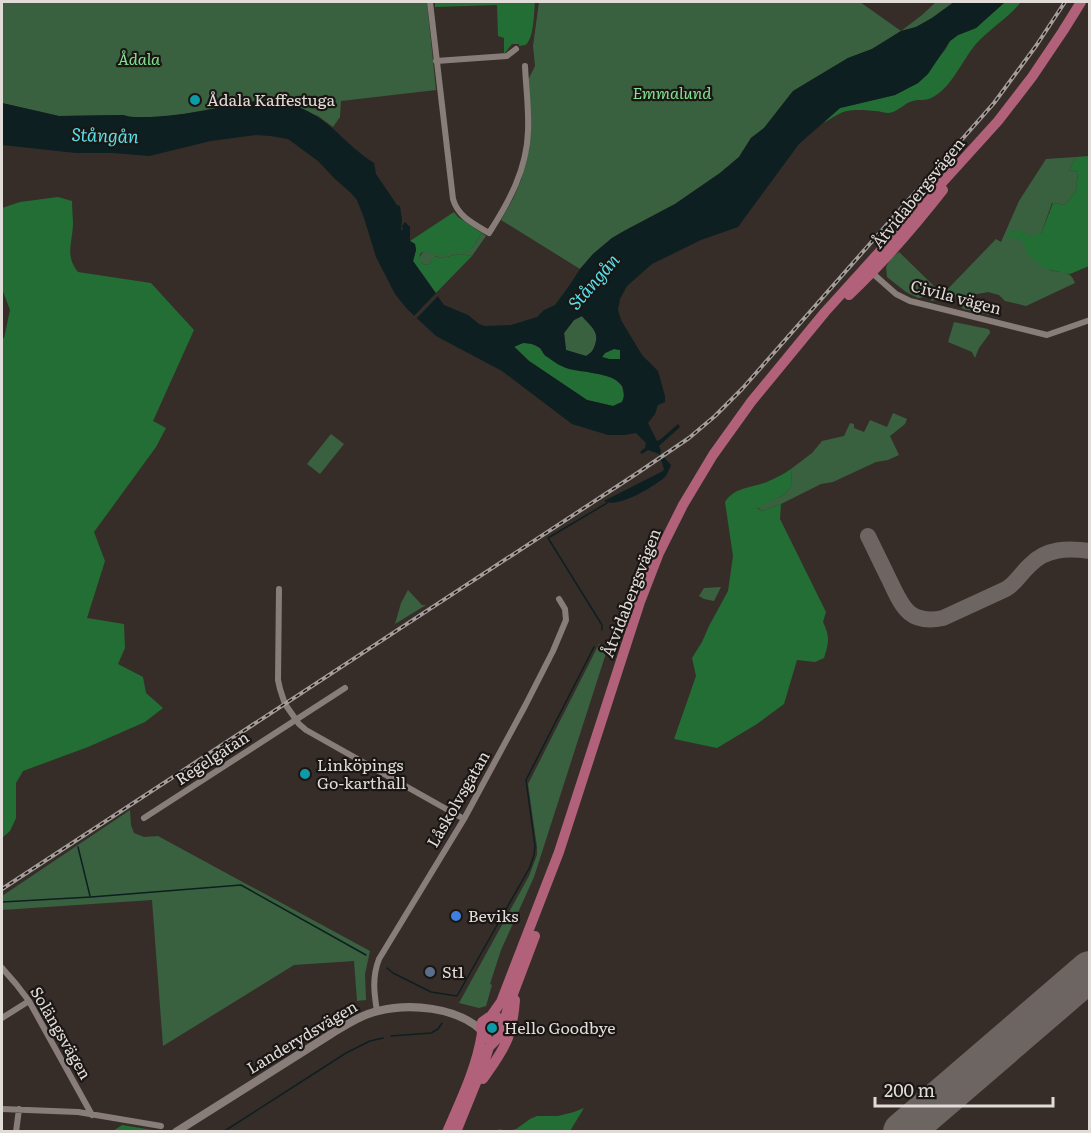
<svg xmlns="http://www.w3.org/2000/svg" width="1091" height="1133" font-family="Literata,serif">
<rect width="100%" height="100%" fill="#362d29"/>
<!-- green -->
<path fill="#39613f" d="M2,2H427L436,90L341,101L340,117L333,127L318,116L276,101L259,100L184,114L163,117H129L123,115L59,116L2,103Z
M539,2H860L901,31L922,15L936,2H954L932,18L916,27L901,31L872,49L848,58L793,91L764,128L751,138L739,157L720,173L675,204L624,231L612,238L593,254L580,269L501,220L514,197L521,180L528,156V80L535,66L533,46Z
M1076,157L1069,170L1078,172L1076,191L1065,205L1052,203L1041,234L1032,237L1016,232L1007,236C1013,238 1020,238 1025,243C1032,250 1037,265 1047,269C1058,274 1070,268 1075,283L1026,306L1005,301L999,295L988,292L972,295L930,301L939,291L943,294L996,239L1001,242L1019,201L1046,159Z
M482,233L486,236L472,256L460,254L441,258L435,256L430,264L426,265L421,263C418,259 420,256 423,252L426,251L441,255L472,248Z
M899,252L935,287L924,297L918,298L906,292L887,277L886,267L891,258Z
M962,305L991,311L992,313L990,315L963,309L961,307Z
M582,316C590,326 600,331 595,345C593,351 591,353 586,356L566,350L564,333L574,320Z
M954,322L988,329L990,331V333L979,348L975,358L972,352L948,342Z
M893,413L907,419L905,424L890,436L899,455L888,460L876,462L833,482L821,484L781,504L762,511L757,507L784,495L792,485L791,469L812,453L822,441L844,436L850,423L854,424V428L864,432L870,420L887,427Z
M331,434L344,444L320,474L307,464Z
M721,587L714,601L704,599L699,596L704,588Z
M408,590L422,605H426L395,624L401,603Z
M599,644L608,647L534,877L501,950L490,984L492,985L486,1006L479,1008L459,1003L529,876L537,855V847L528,784Z
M130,810L131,825L134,833L144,837L158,836L370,951L365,974L366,1000L357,1001L354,961L294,965L163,1046L152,900L2,910V896Z"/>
<!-- forest -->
<path fill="#236e34" d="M435,2H535C534,11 534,34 528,42C526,46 524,45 519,46V44H512L504,54V38L498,36L497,5L435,7Z
M1005,2H1021C1007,19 989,29 975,45C962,61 950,90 931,98C925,101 919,99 913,101C904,103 898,112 889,113C884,113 879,111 875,111C866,110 852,109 843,112C836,115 829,120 823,123L840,108L895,95L918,83L945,50L950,41L958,35L976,28Z
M1089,156V266L1070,274L1045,269L1026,253L1024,243L1018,239L1006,237L1009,231L1016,232L1019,229L1032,237L1037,233L1041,234L1053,203L1065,205L1076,191L1078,172L1069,170L1076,157Z
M58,197L72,201C72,209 73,217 73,225C72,244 65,256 78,272L151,283L194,330L153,421L166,428L156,447L94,532L105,561L87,618L124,624L125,648L118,664L143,677L146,693L163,708L145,722L88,747L23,771L16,783V818L10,831L2,838V338H4L10,310L2,289V208L20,202Z
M454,212L458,217L482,233L472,248L465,253C455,251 449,255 440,255C432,254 415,245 421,263L426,265L430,264L434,256L441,258L460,254L472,256L436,293L413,261L416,250L415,244L410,241Z
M523,343L532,344L540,348L545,356L591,373L602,374L614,378L622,386L624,397L622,402L613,406L587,400L529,361L514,346Z
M614,349L621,350L620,359H609L602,357L605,353Z
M791,469L792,485L784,495L757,508L762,511L781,504L780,519L826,612L823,622C830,637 829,642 824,658L815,662L797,660L784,704L757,724L717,748L674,739L696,676L692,658L702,642L709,626L728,591L733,556L725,502C735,486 753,488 769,481C776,478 784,474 791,469Z
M584,1108L570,1131H498L499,1129L508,1131L516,1129L530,1119L537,1116H558L574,1112Z
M122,1125L159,1131H113Z"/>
<!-- water -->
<path fill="#0d1f20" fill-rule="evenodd" d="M954,2H1005L976,28L958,35L950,41L928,74L918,83L895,95L840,108L799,144L738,227L701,240L652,264L627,286L620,299L618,310L621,320L642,355L658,371L665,396V402L658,405L655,414L648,423L657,441L661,439L678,424L680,427L659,446L661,451L660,453L671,465C669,470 667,475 664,478C653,487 617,509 604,501L663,471L664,469L659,454L648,450L642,454L640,452L645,448L646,443L636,433L625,435H608L572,424L502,371L436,336L407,309L395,294L376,257L364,218L357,200L351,193L335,179L318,161L288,139L270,136L256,135L211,141L149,156L113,153H76L2,145V103L59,116L123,115C132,118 141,117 150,117C173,116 196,112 219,108C246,102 269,96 296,106C330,118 345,145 374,163L376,174L397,205L400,206L402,220L401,230H403L402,226L405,222L410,227V241L415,244L416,250L413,261L444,305L468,315L479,324L485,326L511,325L537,317L544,310L555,305L569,286L580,269L593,254L612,238L624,231L675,204L720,173L739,157L751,138L764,128L793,91L848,58L872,49L901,31L916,27L932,18ZM582,316C590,326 600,331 595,345C593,351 591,353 586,356L566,350L564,333L574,320ZM523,343C529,343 535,344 540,348C543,351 543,354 546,356C551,360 560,366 566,368C582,374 635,371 622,402L613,406L587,400L529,361L514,347ZM614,349L620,350V359H609L602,357L605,353Z"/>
<!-- pier -->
<path fill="#362d29" d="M438,291L440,294L415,320L412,318Z"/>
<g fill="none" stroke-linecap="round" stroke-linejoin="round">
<!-- stream -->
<path stroke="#0d1f20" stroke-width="1.5" d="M602,630V625L548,538L607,503
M78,847L90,896
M2,902L91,897L241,885L366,955
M387,968L393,973L431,992L457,996L530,867L534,855L535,846L526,780L594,647
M391,1036L431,1033L438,1029L442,1023
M223,1132L346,1053L370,1041L383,1038"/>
<!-- taxiway -->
<path stroke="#6d6562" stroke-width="16" d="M868,536C875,550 882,565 889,579C902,606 908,625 943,618L1006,589C1016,583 1021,573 1030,565C1046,548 1068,548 1090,551"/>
<!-- runway -->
<path stroke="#6d6562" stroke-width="40" d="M903,1132L1090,971"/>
<!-- minor -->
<path stroke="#887d79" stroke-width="6" d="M430,2L453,199C458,217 474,224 489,233C509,202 527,169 528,131C529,109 526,88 525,66
M436,61L507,56L516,49
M870,271L896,294L910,301L1047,335L1090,320
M279,589L278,680L280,689L285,704L299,724L306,730L464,819
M144,818L345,688
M2,968L16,984L29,1001L92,1115
M377,1011C374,993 372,977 379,959L464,819L525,706L553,651L566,620L565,609L559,599
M2,1018L29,1001
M2,1109L78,1112L161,1126
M16,1132L19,1109"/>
<!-- tertiary -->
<path stroke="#887d79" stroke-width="8" d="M176,1132L331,1034C346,1025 361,1015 378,1011C410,1003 456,1007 481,1030"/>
<!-- primary -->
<path stroke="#b1617a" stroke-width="10" d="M849,295C883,263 914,227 943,190
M491,1016L501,1002L559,852L640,602L659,553L683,505L713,455L751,402L825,312L998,121L1032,77L1063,31L1081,2
M487,1038C481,1034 480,1029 482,1022L489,1017H497
M483,1079C492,1066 502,1053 508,1038C512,1026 514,1013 515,1000
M447,1132C461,1100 477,1067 482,1033
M456,1132L484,1063L489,1047L503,1033V1024L510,1002L535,936"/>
<defs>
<path id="rail" d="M2,889L636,474L689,438L715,416L742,389L994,103L1036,46L1065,2"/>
</defs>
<!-- rail casing -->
<use href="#rail" stroke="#a49d9a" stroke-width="4"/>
<!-- rail -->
<use href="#rail" stroke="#1a1614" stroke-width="1.5" stroke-dasharray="4.5" stroke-linecap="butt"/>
</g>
<!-- markers -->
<g fill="#0f9aa8" stroke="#1a1614" stroke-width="2">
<circle cx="195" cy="100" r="6"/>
<circle cx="305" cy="774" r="6"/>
<circle cx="492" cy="1028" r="6"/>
</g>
<circle fill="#3f7fe0" stroke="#1a1614" stroke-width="2" cx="456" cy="916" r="6"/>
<circle fill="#5c6f8a" stroke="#1a1614" stroke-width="2" cx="430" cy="972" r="6"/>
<g text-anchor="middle" stroke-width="4.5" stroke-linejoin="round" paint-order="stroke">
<!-- park labels -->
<g font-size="16" font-style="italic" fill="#82e291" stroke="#1a1614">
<text x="139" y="65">Ådala</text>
<text x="672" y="99">Emmalund</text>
</g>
<!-- poi labels -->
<g font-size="16" fill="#e2dcd9" stroke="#1a1614" text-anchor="start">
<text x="207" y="106">Ådala Kaffestuga</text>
<text x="317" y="771">Linköpings<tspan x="317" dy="18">Go-karthall</tspan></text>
<text x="468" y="922">Beviks</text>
<text x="442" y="978">St1</text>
<text x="504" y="1034">Hello Goodbye</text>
</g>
<!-- street labels -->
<g font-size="16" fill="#e2dcd9" stroke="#1a1614">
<text transform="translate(918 193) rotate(-51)" y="6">Åtvidabergsvägen</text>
<text transform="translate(956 297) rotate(15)" y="6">Civila vägen</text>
<text transform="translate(631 593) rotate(-69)" y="6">Åtvidabergsvägen</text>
<text transform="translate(212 758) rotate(-33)" y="6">Regelgatan</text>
<text transform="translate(458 799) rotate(-60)" y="6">Låskolvsgatan</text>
<text transform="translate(61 1033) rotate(60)" y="6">Solängsvägen</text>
<text transform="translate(302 1037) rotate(-31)" y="6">Landerydsvägen</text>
</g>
<!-- water labels -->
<g font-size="18" font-style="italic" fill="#58dfe8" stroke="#1a1614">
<text transform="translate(105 136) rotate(2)" y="6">Stångån</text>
<text transform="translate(594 282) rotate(-49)" y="6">Stångån</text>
</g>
</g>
<!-- border -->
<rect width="1091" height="1133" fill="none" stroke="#e2dcd9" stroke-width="6"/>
<!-- scale -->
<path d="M875 1097v9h178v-9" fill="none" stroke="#e2dcd9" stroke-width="3"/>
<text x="884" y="1097" font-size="18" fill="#e2dcd9" stroke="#1a1614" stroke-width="4.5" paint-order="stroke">200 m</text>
</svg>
